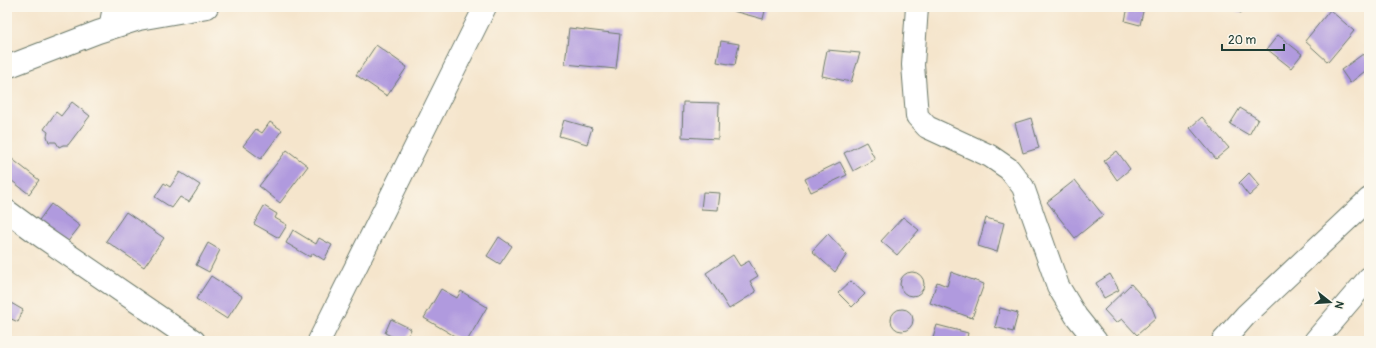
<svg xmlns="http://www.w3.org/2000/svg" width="1376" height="348" font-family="Pangolin,sans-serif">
<rect width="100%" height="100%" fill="#fbf7ec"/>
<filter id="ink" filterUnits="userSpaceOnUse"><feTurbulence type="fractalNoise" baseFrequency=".025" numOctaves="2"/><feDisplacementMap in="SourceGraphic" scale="8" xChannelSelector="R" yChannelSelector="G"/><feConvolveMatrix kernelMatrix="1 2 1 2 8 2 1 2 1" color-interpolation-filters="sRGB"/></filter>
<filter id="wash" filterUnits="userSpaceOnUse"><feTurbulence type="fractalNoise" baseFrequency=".012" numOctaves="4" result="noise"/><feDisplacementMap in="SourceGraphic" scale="16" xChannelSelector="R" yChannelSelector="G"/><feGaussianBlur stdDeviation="0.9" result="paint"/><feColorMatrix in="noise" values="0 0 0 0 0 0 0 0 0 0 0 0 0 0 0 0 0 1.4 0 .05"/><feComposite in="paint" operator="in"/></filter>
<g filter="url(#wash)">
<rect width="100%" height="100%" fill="#f5e5cc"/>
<g id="blocks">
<!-- building -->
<path fill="#b09ade" d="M734,7H766L763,19L733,11Z
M1128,7H1144L1140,25L1125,21Z
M1229,7H1244L1241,13Z
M1330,10L1354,31L1328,62L1305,41Z
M569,28L620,34L616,69L565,64Z
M1278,35L1302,54L1291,68L1267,49Z
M721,41L739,44L735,65L717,62Z
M376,45L407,67L387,96L356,75Z
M827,50L860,53L851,82L822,76Z
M1363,54L1369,61V68L1350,83L1341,70Z
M72,102L90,116L68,145H63L59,147L56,142H49L47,136L48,132L44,129L56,112L61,116Z
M683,102L719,103L718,139L682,137Z
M1240,108L1258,119L1249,135L1230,124Z
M1202,117L1229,148L1216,159L1190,128Z
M1031,118L1039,148L1023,153L1015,123Z
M564,120L592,128L587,144L559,136Z
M270,122L282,130L261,159L243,146L256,129L262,133Z
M866,142L875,159L853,171L844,153Z
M287,150L308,166L280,203L259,186Z
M1117,151L1130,169L1117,180L1104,161Z
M7,155L39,180L29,194L7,177Z
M840,162L847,175L811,192L805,179Z
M180,172L200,185L189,202L180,197L172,208L155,197L164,183L170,187Z
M1249,173L1260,186L1249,196L1239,183Z
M1075,180L1103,215L1075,238L1047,202Z
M703,192L720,193L718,210L701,209Z
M51,204L80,226L62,249L34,227Z
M264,206L277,214L275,218L287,225L279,238L254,224Z
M126,212L164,238L144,267L106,241Z
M903,217L919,230L897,255L881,241Z
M986,218L1004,223L997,252L978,246Z
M293,230L316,244L319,238L332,245L324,260L313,253L310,257L286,243Z
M828,234L847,254L835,272L812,251Z
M499,237L512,246L500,264L487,256Z
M208,243L220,250L209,272L196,265Z
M733,255L740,266L749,261L758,276L750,281L756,292L729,309L706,273Z
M951,272L984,284L972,318L930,303L937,282L947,286Z
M900 284a12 12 0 1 1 24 0a12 12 0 1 1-24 0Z
M1110,274L1119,290L1104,298L1096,283Z
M211,276L242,296L227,319L196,299Z
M851,281L865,294L852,307L838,293Z
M1131,284L1152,308L1156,318L1137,335L1122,319L1116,323L1104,310Z
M441,289L457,298L461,291L487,307L467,341H463L424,318Z
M11,303L23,310L18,322L7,317V310Z
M1000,308L1018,313L1013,332L995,327Z
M891 320a11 11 0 1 1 22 0a11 11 0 1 1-22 0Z
M391,319L411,329L406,341H401L385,333Z
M937,325L968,333L966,341H932Z"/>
</g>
</g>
<g filter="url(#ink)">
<use href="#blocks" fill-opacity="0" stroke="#6a7869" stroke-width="1"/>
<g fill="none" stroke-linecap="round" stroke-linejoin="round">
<defs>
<path id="minor" d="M917,7L913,65L917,116L927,127L990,156L1009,169L1023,187L1058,286L1076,316L1096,341
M110,28L114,7
M7,67L98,32L139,19L207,7
M7,211L41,236L194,341
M319,341L485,7
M1223,341L1246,315L1369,199"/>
<path id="primary" d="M1315,341L1369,278"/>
</defs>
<!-- minor casing -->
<use href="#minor" stroke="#6a7869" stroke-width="24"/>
<!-- primary casing -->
<use href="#primary" stroke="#6a7869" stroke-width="24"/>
<!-- minor -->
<use href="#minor" stroke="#fff" stroke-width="22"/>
<!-- primary -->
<use href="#primary" stroke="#fff" stroke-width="22"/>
</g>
</g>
<!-- margin -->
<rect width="1376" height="348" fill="none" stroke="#fbf7ec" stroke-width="24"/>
<!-- north arrow -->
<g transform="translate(1330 302) rotate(107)" stroke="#fbf7ec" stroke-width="3" paint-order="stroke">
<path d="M0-3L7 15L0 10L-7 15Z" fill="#1f3d34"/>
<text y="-6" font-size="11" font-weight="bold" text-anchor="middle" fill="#1f3d34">N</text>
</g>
<!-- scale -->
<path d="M1222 44v6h62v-6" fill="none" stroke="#1f3d34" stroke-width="2"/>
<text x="1228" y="44" font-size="12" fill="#1f3d34" stroke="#fbf7ec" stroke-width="3" paint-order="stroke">20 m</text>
</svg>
